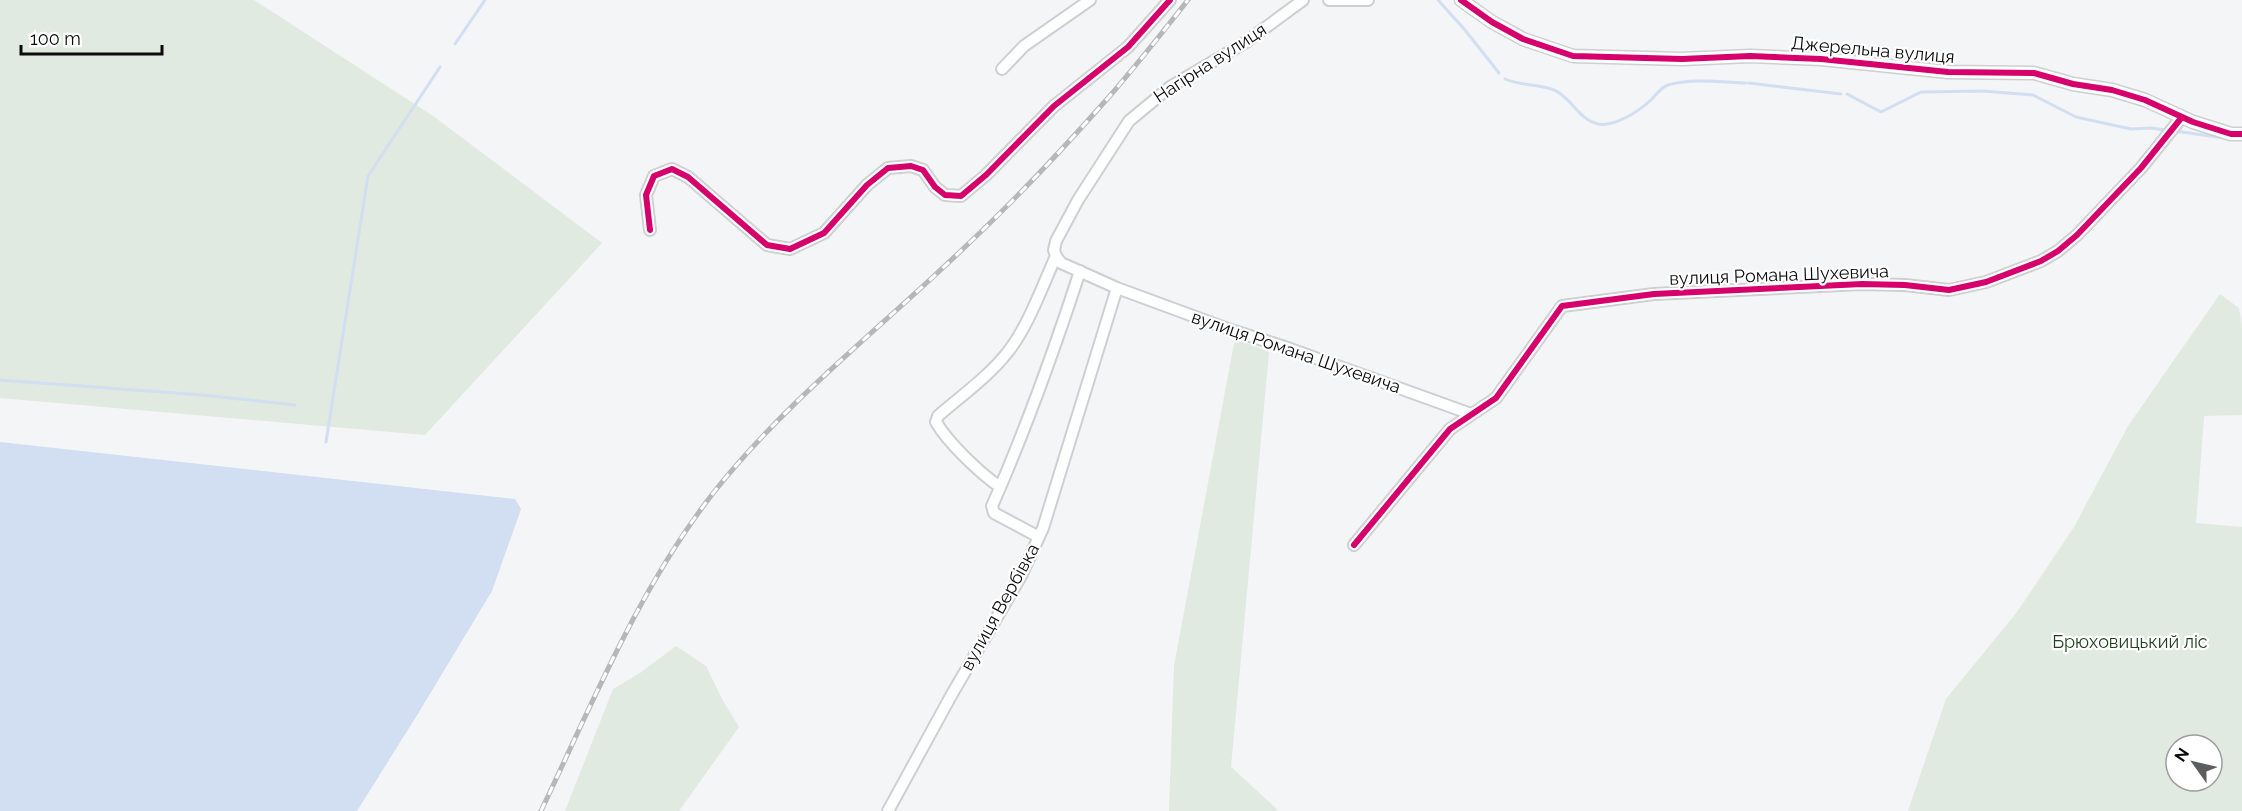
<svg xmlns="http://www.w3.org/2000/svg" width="2242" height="811" font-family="Raleway,sans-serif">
<rect width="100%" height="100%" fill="#f3f5f7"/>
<!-- green -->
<path fill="#e0eae0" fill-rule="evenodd" d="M0,0H254L433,116L602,243L425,435L0,398Z
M2220,294L2239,308L2242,327V415L2204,416L2196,523L2242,527V811H1908L1946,699L2017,612L2074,527L2128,426ZM2176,745H2212V781H2176Z
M1235,338L1269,352L1231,767L1279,811H1169L1174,666Z
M676,646L706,666L723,701L739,727L679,811H565L613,689L640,673Z"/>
<!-- water -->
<path fill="#d2def1" d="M0,442L515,499L521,509L492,591L419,712L357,811H0Z"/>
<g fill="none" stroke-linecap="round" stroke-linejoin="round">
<!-- stream -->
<path stroke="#d2def1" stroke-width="3" d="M1438,0L1465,30L1499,73
M455,44L485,0
M1505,79C1521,86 1539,84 1554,90C1571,97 1579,120 1598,124C1615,127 1639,111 1651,100C1657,94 1660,88 1668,85C1691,78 1722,82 1746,83
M1749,83L1841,94
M1847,94L1881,112L1921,92L1983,91L2033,95L2076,117L2131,129L2151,128L2165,130
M2175,131L2224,138
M0,380L202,395L295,405
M326,442L368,176L440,67"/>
<defs>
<path id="minor" d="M1329,0H1368
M1002,69L1024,46L1090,0
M650,230L646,195L654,176L672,169L688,177L767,245L790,249L824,233L867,185L888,168L911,166L923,170L935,187L945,195L961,196L986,175L1054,106L1128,47L1170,0
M1056,256L1061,263L1117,288L1231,330L1285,347L1471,414
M1056,256L1054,250L1056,241L1078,200L1129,121L1170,87L1246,42L1303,0
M1000,487C981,474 948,443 936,422L938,416C961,396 988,377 1007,353C1028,327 1042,287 1056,256
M1039,537L994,513L992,506C1026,429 1054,351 1080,271
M1354,545L1450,429L1496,398L1562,306L1654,294L1862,284L1905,285L1949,290L1986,282L2041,261L2058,251L2077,235L2141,168L2182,117
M888,811L952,694L1021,576L1043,528L1117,288"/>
<path id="tertiary" d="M1461,0L1492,22L1523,39L1573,56L1682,59L1750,56L1821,59L1948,72L2034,73L2073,84L2112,90L2145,100L2193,122L2231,134H2242"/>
</defs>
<!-- minor casing -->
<use href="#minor" stroke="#cfcfd1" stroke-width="14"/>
<!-- tertiary casing -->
<use href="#tertiary" stroke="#cfcfd1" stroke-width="15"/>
<!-- minor -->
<use href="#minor" stroke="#fdfefe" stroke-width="10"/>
<!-- tertiary -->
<use href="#tertiary" stroke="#fdfefe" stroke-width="12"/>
<defs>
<path id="rail" d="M541,811C593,702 639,588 714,492C787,400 882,327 966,246C1016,199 1063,149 1108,98C1136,66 1162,33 1188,0"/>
</defs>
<!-- rail casing -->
<use href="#rail" stroke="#b7b7b8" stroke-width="5"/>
<!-- rail -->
<use href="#rail" stroke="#fff" stroke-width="3" stroke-dasharray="9" stroke-linecap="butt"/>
<defs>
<path id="cycleway" d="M1461,0L1492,22L1523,39L1573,56L1682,59L1750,56L1821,59L1948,72L2034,73L2073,84L2112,90L2145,100L2193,122L2231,134H2242
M650,230L646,195L654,176L672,169L688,177L767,245L790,249L824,233L867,185L888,168L911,166L923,170L935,187L945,195L961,196L986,175L1054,106L1128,47L1170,0
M1354,545L1450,429L1496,398L1562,306L1654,294L1862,284L1905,285L1949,290L1986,282L2041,261L2058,251L2077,235L2141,168L2182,117"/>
</defs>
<!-- cycleway casing -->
<use href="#cycleway" stroke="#fff" stroke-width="10"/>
<!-- cycleway -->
<use href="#cycleway" stroke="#d6006c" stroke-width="6"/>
</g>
<g text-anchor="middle" stroke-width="4.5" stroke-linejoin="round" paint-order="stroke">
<!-- street labels -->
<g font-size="18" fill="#0b0b0c" stroke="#fff">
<text transform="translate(1873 50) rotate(5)" y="6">Джерельна вулиця</text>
<text transform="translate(1210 63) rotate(-33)" y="6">Нагірна вулиця</text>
<text transform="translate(1779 275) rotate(-2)" y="6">вулиця Романа Шухевича</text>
<text transform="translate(1296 352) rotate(19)" y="6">вулиця Романа Шухевича</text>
<text transform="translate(1000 607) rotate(-61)" y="6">вулиця Вербівка</text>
</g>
<!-- park labels -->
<g font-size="18" fill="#22431f" stroke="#fff">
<text x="2130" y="648">Брюховицький ліс</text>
</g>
</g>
<!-- north arrow -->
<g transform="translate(2194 763) rotate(304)"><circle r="28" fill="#ffffff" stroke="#9d9d9e" stroke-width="1.5"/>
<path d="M0-4.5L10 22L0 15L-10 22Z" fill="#5c5d5e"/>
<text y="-9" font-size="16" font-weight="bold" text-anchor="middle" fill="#0b0b0c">N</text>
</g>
<!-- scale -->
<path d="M21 45v9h141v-9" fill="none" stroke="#0b0b0c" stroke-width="3"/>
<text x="30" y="45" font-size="18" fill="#0b0b0c" stroke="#ffffff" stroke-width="4.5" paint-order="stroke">100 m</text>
</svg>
